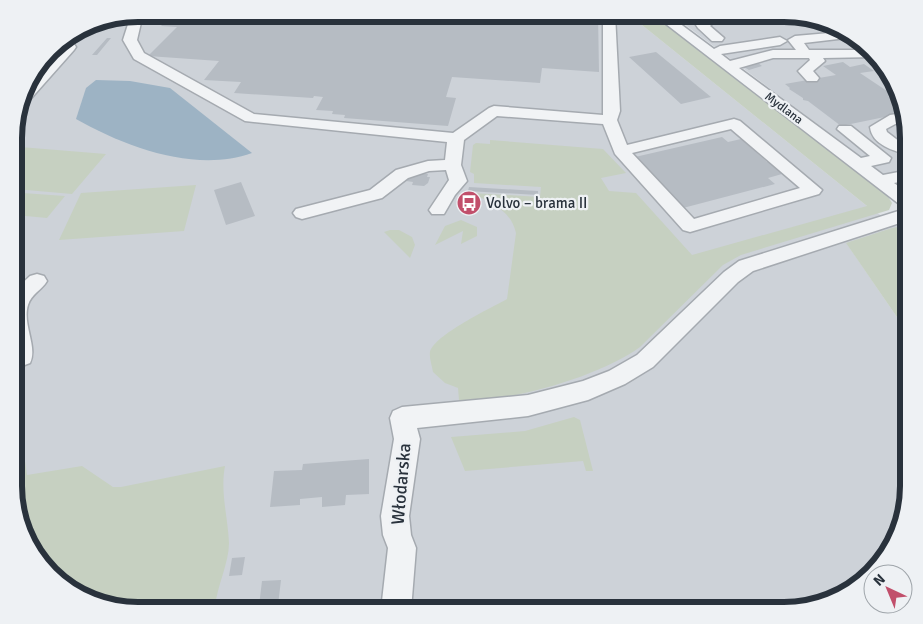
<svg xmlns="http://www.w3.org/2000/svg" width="923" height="624" font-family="Signika,sans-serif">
<rect width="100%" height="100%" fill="#dfe3e7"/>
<!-- built -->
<path fill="#cdd2d8" d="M138,14H627L642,25L867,206L901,229L847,244L901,323L909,337V494L884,561L840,597L785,610H130L63,585L30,548L15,502V122L30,76L56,44L98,20Z
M671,14H793L860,39L893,76L909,130V193Z"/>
<!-- green -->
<path fill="#c6d0c1" d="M653,17L664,22L885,192L892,203L889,210L741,255L723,265L640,347C601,376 506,404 459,400L458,388L445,383L433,372C432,366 429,358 430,352C434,335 491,308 507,299L516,233C511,210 491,203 472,193L540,197L541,187L474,183V174L470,172L473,145L476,143L490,144V140L603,149L626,173L601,178L609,191L636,193L692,255L867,206L637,21Z
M20,147L106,154L72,194L15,189V152Z
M196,185L184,231L59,240L81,193Z
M23,193L65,196L47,218L15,215V202Z
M461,220L477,227V236L461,244L463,231L435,245L445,226Z
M909,225V327L901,323L846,243L892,228Z
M390,230H399L412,237L415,245L410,258L384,232Z
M29,354L16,399L27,475L82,466L113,487H121L225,466C220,492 228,517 229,543C229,563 217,586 215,607L217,610H130L63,585L30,548L15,502V360Z
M574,417L580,420L593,471H586L583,461L465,471L451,437L525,431Z
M736,603L738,610H658H659Z"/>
<!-- water -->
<path fill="#9db3c4" d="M96,80L130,81L170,88L252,153C197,173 127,148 76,119L86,88Z"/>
<!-- building -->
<path fill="#b6bcc3" d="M164,14H598L599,72L542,68L540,83L452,77L446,97L456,98L448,126L344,118L345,115L332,114L333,111L316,110L323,97L314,96L313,98L234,93L241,82L204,80L219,61L148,56L177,27L161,26L165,22L156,21Z
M757,14H770L777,20L765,21Z
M107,38H111L97,55H92Z
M656,52L711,97L681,104L629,57Z
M843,62L850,67L864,64L874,71L860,73L896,97H899L904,113L841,126L808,101L803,100V98L789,89L790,88L785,84L836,75L823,66Z
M758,63L762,66L749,70L744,67Z
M722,137L728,142L741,139L767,162L771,161L781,169L777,170L782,174L768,178L775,184L683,208L635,157Z
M416,173L428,174L427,177H430L428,183L424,186L412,185L413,182L406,181L408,175Z
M241,182L255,216L226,225L214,190Z
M469,187L538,191V195L468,191Z
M369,459V494L346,495L345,505L322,507V497L300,499V505L270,507L274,471L302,470L303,464Z
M245,557L242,575L229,576L232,558Z
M281,580L278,605L259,606L262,581Z"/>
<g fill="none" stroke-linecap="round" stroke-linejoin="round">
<defs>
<path id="minor" d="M143,14L137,40L144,53L254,114L453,133L489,108L494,106L603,115V14H615L620,111L617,120L627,145L734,119L740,121L822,190L819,194L690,232L683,230L615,154L603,124L497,116L464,140L461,165L467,181L455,195L444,214H432L429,210L449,180L446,170L429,171L408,178L382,198L302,219L296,217L293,213L296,209L370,190L396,170L428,161L445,160L447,142L245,121L134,59L123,40L131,15ZM731,129L800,188L694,219L632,153Z
M653,14H667L714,49L720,46L780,37L787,41L780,45L721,54L730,61L773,50H796L788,40L795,36L841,32L855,37L804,43L809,50H870L876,57L823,58L825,61L813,71L819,78L817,81H807L798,71L810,60L809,58H773L739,68L861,158L870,156L837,129L839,126H851L891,158L889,162L871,166L883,175L909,170V180L894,183L909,194V220L753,271L738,282L653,367L625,384L588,400L528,416L417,428L420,439L409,516L411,535L416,548L411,610H381L388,548L383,535L381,516L394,439L390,418L393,411L402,407L528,395L583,381L609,371L637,355L724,272L739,261L908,208L903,207Z
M702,14H719L714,18V22L710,26L724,38L722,41H712L698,28L696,25L702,20Z
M98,21L97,26L82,35H73Z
M69,43L74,44L76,47L74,50L27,103L21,104L27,85L64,44Z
M904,113L906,121L899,122L886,129L887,132L900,142L909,145V155C894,151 872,145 870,127L890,115Z
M37,274L44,276L47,281C42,290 31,294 28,305C22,324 38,347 30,363L22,366L15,364V290L30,276Z"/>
</defs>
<!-- minor casing -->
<use href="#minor" stroke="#a5aab0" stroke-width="3"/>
<!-- minor -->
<use href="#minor" fill="#f1f3f5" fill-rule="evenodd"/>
</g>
<!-- icons -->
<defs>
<symbol id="bus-disc" viewBox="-11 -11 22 22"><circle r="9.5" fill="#c14f6b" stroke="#eef1f4"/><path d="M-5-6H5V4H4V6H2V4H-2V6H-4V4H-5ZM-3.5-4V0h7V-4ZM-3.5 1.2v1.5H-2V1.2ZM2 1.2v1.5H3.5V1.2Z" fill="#fff"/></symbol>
</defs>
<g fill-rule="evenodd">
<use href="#bus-disc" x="455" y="189" width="28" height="28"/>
</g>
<g text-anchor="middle" stroke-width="4.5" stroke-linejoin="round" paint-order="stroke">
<!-- far-street labels -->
<g font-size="12" fill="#29323c" stroke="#eef1f4">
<text transform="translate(784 108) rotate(37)" y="4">Mydlana</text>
</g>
<!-- poi labels -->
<g font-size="15" fill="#29323c" stroke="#eef1f4" text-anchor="start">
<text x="486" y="208">Volvo – brama II</text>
</g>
<!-- near-street labels -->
<g font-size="18" fill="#29323c" stroke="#eef1f4">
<text transform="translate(401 484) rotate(-85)" y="6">Włodarska</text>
</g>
</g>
<!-- crop -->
<path d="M0 0H923V624H0ZM138 22H784A116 116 0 0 1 900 138V486A116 116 0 0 1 784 602H138A116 116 0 0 1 22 486V138A116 116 0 0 1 138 22Z" fill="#eef1f4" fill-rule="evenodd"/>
<path fill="none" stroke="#29323c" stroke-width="6" d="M138 22H784A116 116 0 0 1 900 138V486A116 116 0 0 1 784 602H138A116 116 0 0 1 22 486V138A116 116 0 0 1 138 22Z"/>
<!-- north arrow -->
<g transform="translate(888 589) rotate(316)"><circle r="24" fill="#eef1f4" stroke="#9fa5aa"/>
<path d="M0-4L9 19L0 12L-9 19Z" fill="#c14f6b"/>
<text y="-8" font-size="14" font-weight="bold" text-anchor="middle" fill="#29323c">N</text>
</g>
</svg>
